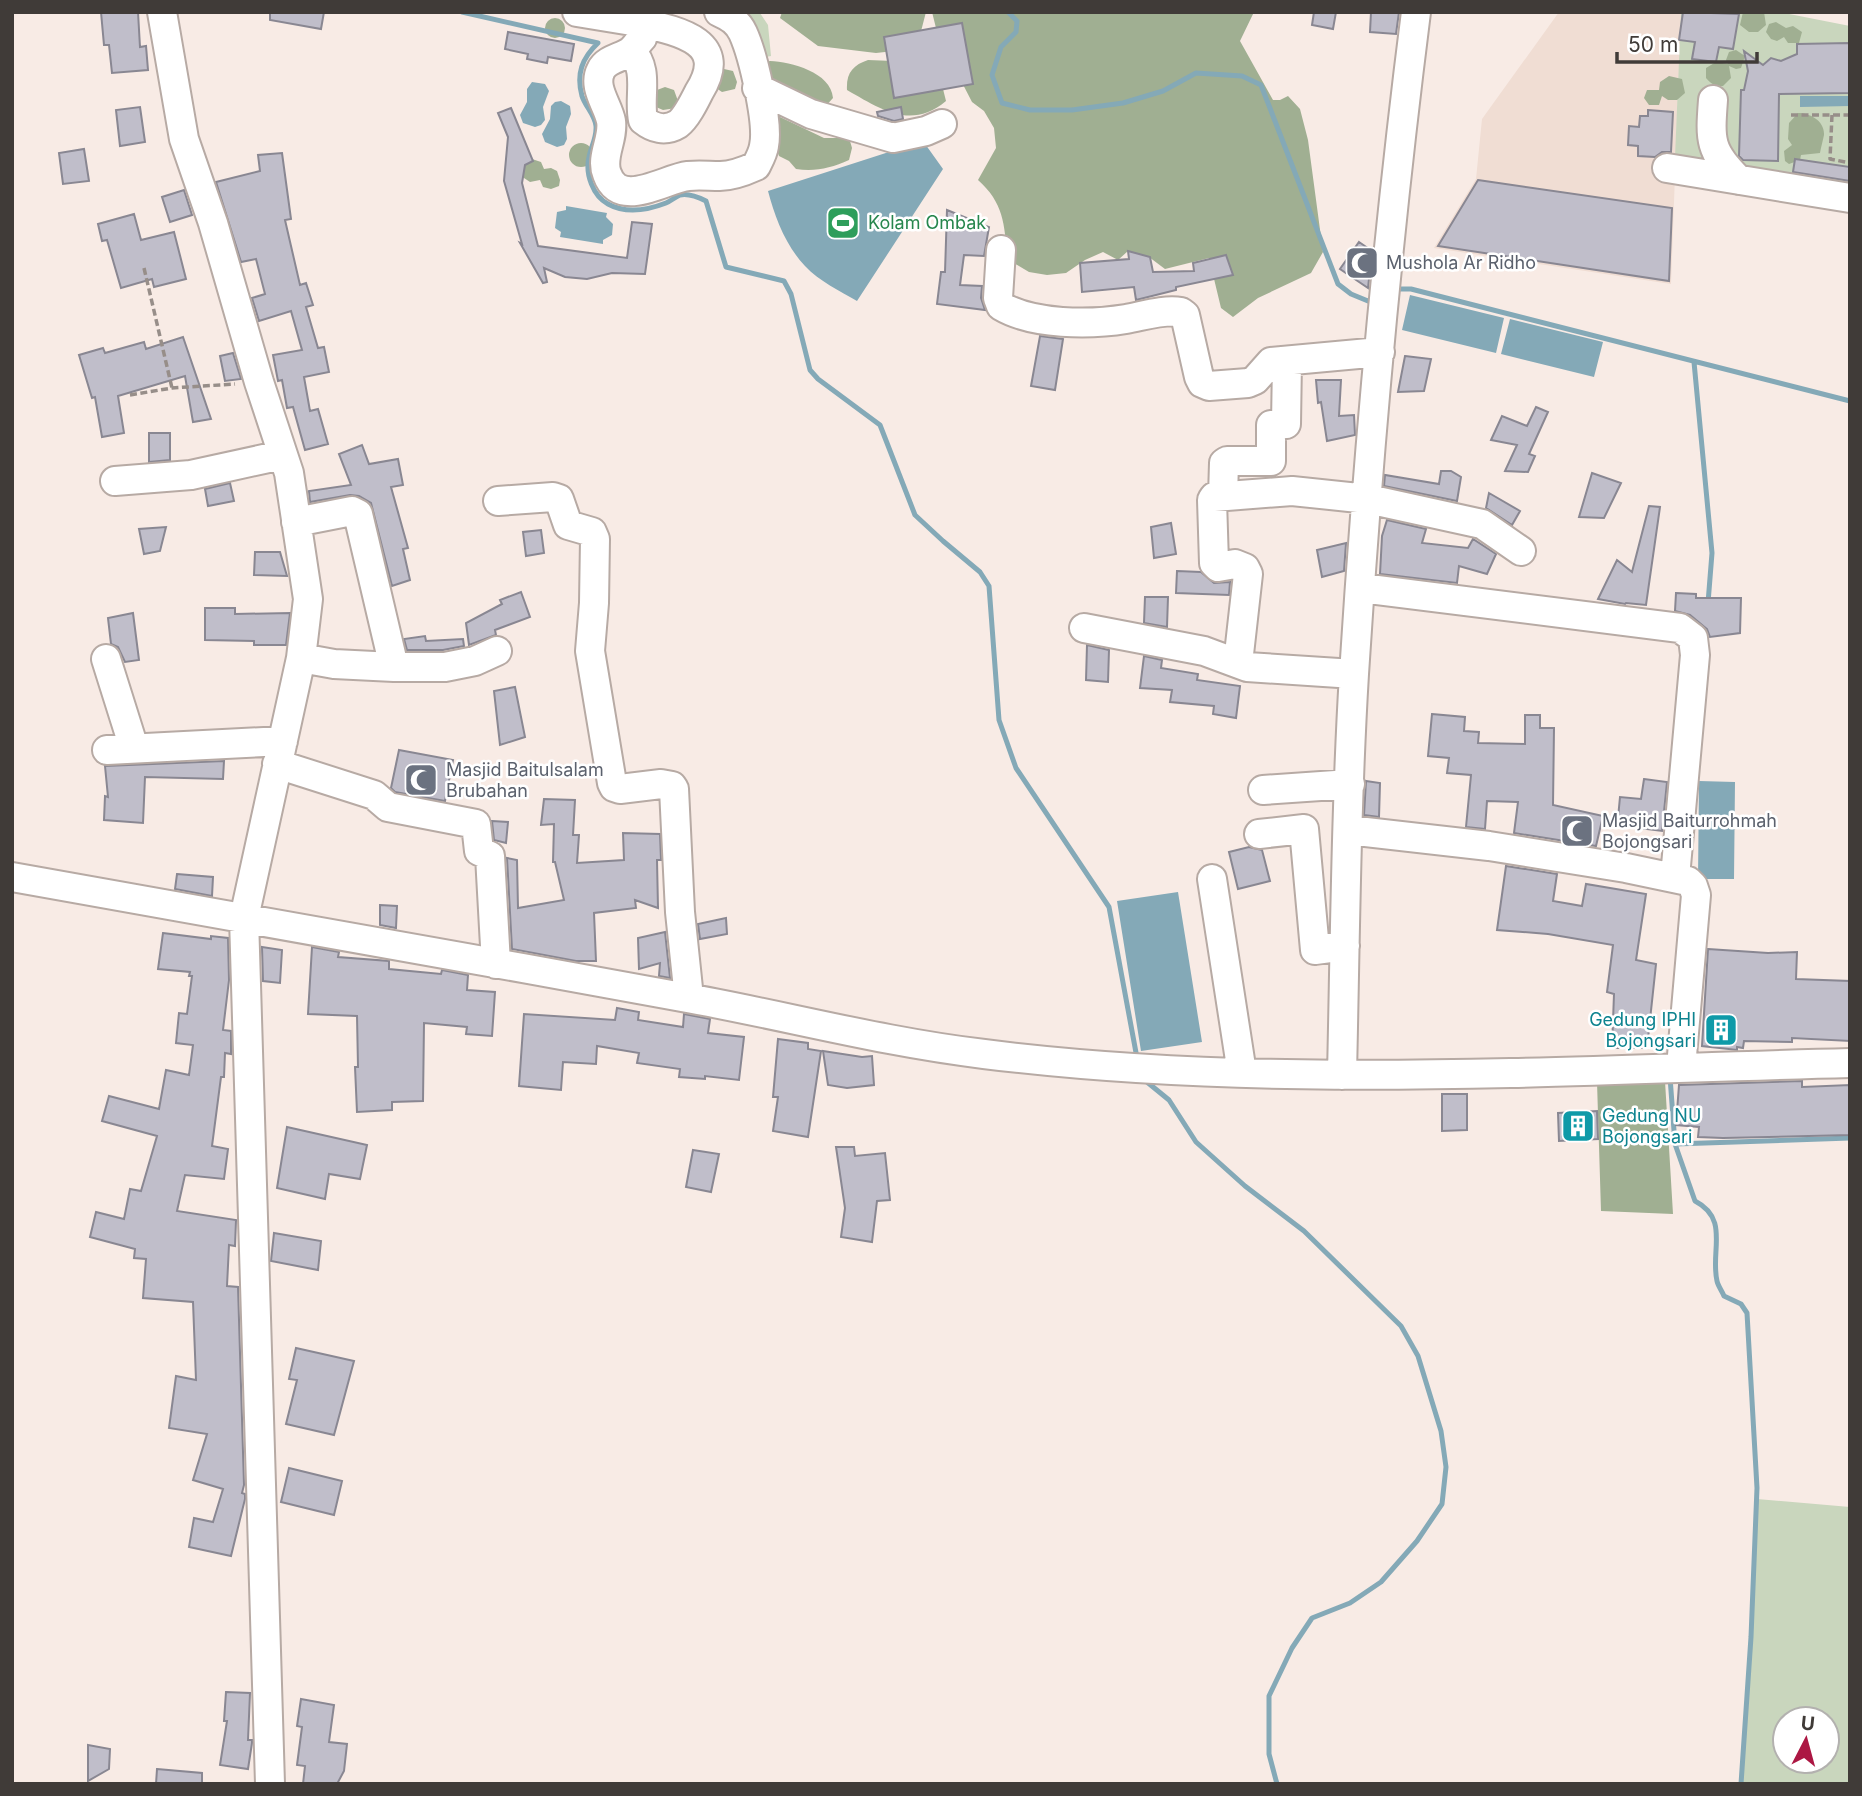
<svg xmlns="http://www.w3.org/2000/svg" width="1862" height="1796" font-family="Inter,sans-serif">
<rect width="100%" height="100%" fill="#f8ebe5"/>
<!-- built -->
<path fill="#f0ddd3" d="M1559,12H1681L1671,284L1434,248L1476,179L1482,119Z"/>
<!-- green -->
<path fill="#c9d6bd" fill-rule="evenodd" d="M735,12L760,13L768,25L771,56L761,58Z
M1681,12H1779L1850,26V211L1674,181Z
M1757,1499L1850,1507V1784H1741L1751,1637ZM1785,1719H1827V1761H1785Z"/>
<!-- forest -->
<path fill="#a0af92" d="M782,12H926L919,39L894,51L876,53L818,46L780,18Z
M932,12H1254L1240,41L1273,100H1280L1288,96L1300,109L1308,140L1323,252L1311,273L1258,298L1233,317L1221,308L1209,258L1165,269L1149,257L1138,268L1128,251L1118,260L1103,252L1085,260L1066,273L1047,275L1029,272L1007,259C1005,226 1004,203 978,180L996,148L994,128L984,111L972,102L938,36Z
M1743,12H1764L1766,25L1758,32H1749L1740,25Z
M545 28a10 10 0 1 1 20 0a10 10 0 1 1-20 0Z
M1776,22L1786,28L1793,26L1802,32L1799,43H1788L1784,37L1777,41L1771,39L1766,32L1769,24Z
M1736,50L1745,56L1741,68L1736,69L1729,66L1731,78L1723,86C1715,86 1711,84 1706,78V68L1716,62L1728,64L1726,60L1729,52Z
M868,60L893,61L942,85L946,101C911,130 882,110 847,90C846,73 853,65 868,60Z
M770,61C791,62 831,72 833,98L824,108L764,86L762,63Z
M724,69L733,71L737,82L735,89L722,92L716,88V71Z
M1669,76L1682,79L1685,93L1677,100H1668L1662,96L1659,105H1649L1644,98L1647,90H1659L1660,82Z
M665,87L674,90L678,101L676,108L663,110L656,107L654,99L657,90Z
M1798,113C1810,113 1825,121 1824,135C1823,140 1821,147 1820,153L1801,155L1800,160L1789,164L1785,161L1784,151L1792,145L1788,139L1789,123Z
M780,117L824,138H844L850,141L852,148L849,160C831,168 815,172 796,169L789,161L779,156L774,141L775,118Z
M569 155a12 12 0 1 1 24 0a12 12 0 1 1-24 0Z
M532,159L541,162L544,169L551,168L557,171L560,180L559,186L551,189L543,187L540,180L530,182L524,178L521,171L524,162Z
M1665,1081L1673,1214L1601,1211L1597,1082Z"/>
<!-- water -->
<path fill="#84a9b7" d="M532,82L545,84L549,91L543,107L545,120L541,125L535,127L523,123L520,115L527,102V89Z
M1800,96H1850V106L1800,107Z
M561,101L570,106L571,114L566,127L567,139L564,145L557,147L545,142L542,134L550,119L551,106L555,102Z
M923,141L943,169L857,301C840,291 819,281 805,266C786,246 775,218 768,191Z
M566,206L607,213L606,217L613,224L612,235L603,240V244L560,237L561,232L555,228L557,212L566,210Z
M1410,295L1504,318L1496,353L1402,330Z
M1510,319L1603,342L1594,377L1501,354Z
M1699,781L1735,782L1734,879H1698Z
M1178,892L1202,1042L1141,1051L1117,901Z"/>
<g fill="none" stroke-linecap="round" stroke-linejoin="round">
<!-- stream -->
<path stroke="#84a9b7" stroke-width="5" d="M462,12L598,43C582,58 576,74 582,96C585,106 595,115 596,126C597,137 591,147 589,157C585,174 593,196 608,204C626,214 648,210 666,203C671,201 675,197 680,195C689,193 698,197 706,201L726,267L784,281L791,294L810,370L818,379L880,425L915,515L943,541L980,572L989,586L999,720L1016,768L1109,907L1137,1058
M1008,12L1017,21L1016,32L1001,47L992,75L1002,103L1030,110H1072L1123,103L1163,91L1196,73L1242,76L1261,85L1338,284L1351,294L1368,301L1373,298
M1395,289H1411L1850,401
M1694,362L1712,553L1708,603
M1144,1077L1147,1082L1169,1100L1196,1142L1245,1186L1304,1231L1401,1326L1418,1356L1441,1431L1446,1467L1442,1504L1417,1541L1381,1582L1350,1603L1312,1618L1292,1648L1269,1696V1754L1277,1784
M1670,1077L1675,1144L1695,1201C1730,1219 1710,1251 1717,1281C1718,1286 1722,1291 1724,1296L1741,1304L1747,1313L1757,1488L1751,1637L1741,1784
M1675,1144L1850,1138"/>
</g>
<!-- building -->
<path fill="#c0beca" stroke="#898792" stroke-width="2" d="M101,12H138L140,47L146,46L148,70L112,73L109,45H104Z
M270,12H324L321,29L270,20Z
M1314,12H1336L1333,29L1312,25Z
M1371,12H1399L1396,34L1370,32Z
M1683,12L1739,14L1733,49L1719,47L1716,62L1692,59L1695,42L1679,40Z
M962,23L973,84L894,98L884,37Z
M508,32L574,44L571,61L548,57L547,63L527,59L528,54L505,49Z
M1849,43L1850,93L1779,94L1778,161L1743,160L1739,156L1741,90H1744L1748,71L1744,51L1763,65L1771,58L1781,61L1797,54V44Z
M140,107L145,142L120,146L116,110Z
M901,107L903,119L894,121L878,116L877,112Z
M511,108L533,161L525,165L522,183L538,246L627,258L632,222L652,224L645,274L612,273L587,279L565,277L544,268L547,282L543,283L520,243L522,244L504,181L508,137L498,113Z
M1648,110L1673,112L1671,152H1662L1655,157L1638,156V146L1628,145L1629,126L1639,127L1640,116H1648Z
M84,149L89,181L63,184L59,153Z
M282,153L291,219L285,220L300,285L306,283L313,305L306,307L318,348L324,347L329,372L304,377L310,411L318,409L328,444L305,450L293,407L287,408L282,380L278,381L273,355L302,350L291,311L259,321L252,298L265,294L256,259L241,262L216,182L260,171L258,155Z
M1795,159L1850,167V181L1793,172Z
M1478,180L1672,208L1669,281L1438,246Z
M184,190L192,215L170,222L162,197Z
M947,210L989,227L984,256L964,255L960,285L982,286L981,298L985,310L937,304L941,272H945Z
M134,214L141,240L174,232L186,279L154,287L152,279L121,288L107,240L102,241L98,224Z
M1359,242L1372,251L1368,288L1340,269Z
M1128,251L1150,257L1153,272L1194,271L1193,263L1226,255L1233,275L1176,287V290L1136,300L1134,287L1082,292L1080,263L1129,259Z
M1040,336L1063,339L1055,390L1031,386Z
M183,337L211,419L193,422L185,376L118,396L124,433L102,437L95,397L92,398L79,355L103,348L105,353L144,342L146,349Z
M233,353L241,379L225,381L220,356Z
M1405,356L1431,359L1424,391L1398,392Z
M1316,380H1341L1339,416L1354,415L1355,435L1327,441L1321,402L1318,403Z
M1536,407L1548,412L1529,454L1535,456L1528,472L1505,471L1517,445L1491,440L1502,416L1527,426Z
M149,433H170V460L149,462Z
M362,445L369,464L398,459L403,485L391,487L408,548L403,549L410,580L392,586L371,503L359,496L350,495L310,502L309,491L351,485L339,454Z
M1441,471H1451L1461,477L1457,501L1384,486L1385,475L1439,484Z
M1592,473L1621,483L1604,518L1579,517Z
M230,483L234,501L208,506L205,489Z
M1489,493L1520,511L1512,525L1486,508Z
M1649,506L1660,507L1646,605L1626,603L1625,604L1598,599L1617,560L1632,572Z
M1387,520L1426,529L1422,543L1468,548L1473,539L1496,554L1487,574L1459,566L1457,583L1380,574L1382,536Z
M1171,523L1176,554L1154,558L1151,527Z
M166,527L160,551L144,554L139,529Z
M541,530L544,553L526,556L523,532Z
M1346,543L1344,571L1322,577L1317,550Z
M255,552H280L287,576L254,575Z
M1177,571L1201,572L1214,583L1230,582L1229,595L1176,593Z
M521,592L530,617L495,630L496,635L469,645L466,623L502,604L500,600Z
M1676,593L1696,594V598H1741L1740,633L1710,637L1707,629L1690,615L1675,611Z
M1145,597H1168L1167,627L1144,623Z
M205,608H235V614L290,613L286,645H254V641L205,640Z
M133,613L139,660L125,662L118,647L111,644L108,618Z
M425,636L426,641L463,639L464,646L443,650H407L404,639Z
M1087,645L1109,650L1108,682L1086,680Z
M1144,656L1162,660L1161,668L1198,674L1197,680L1240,686L1236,718L1213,714L1214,706L1170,702L1172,690L1140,688Z
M515,687L525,737L500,745L494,691Z
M1432,714L1465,717L1464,731L1479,732L1478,743L1525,744V715H1540V728H1554L1553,805L1603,816L1596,846L1514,833L1518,802L1487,801L1485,829L1466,827L1471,775L1447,773L1449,758L1428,756Z
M399,750L453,760L445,801L395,792L391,788Z
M224,761L223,779L145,777L143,823L104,820L105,796L108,797L105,766Z
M1644,779L1667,782L1662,831L1638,828L1639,821L1618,818L1620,797L1641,799Z
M1366,781L1380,783L1379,817L1364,815Z
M544,799L575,800L573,835H579L577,863L624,860L623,833L660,834L661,860H657L658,908L635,900L636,908L594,913L596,961H576L512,949L507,858L517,860L518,908L564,900L555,862H553L554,824L541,825Z
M492,821L508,822L506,843L494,840Z
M1249,847L1262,850L1270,881L1238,889L1229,852Z
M1506,866L1557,874L1553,901L1582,906L1586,884L1646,894L1636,960L1656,964L1647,1048H1612L1614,994L1607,992L1613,945L1548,934L1497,930Z
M177,874L213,877L212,896L175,889Z
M380,905L397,906L396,928L380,925Z
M726,918L727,934L700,939L698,924Z
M665,932L670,978L659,976L660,963L639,969L638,938Z
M163,933L211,939V936L228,938L229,980L223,1030L231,1031V1054L225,1053L224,1077H221L212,1146L228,1149L224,1179L185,1175L177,1211L236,1220L235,1246L229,1245L227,1286L238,1287L244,1485L242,1493L245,1494V1499L231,1556L189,1547L194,1518L213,1522L223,1489L193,1480L207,1434L169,1428L176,1376L196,1380L193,1302L143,1298L146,1259L134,1258L135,1249L90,1237L96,1212L124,1219L130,1189L141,1191L157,1136L102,1121L109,1096L159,1109L166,1070L189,1075L193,1045L176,1043L179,1013L187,1014L192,976H189L190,972L158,969Z
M262,947L282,950L280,983L263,981Z
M312,947L339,952L338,957L389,961V969L441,974L442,970L468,975L467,990L495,992L492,1036L466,1034L467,1027L424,1023L423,1101L392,1102V1110L357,1112L355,1067H358L357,1016L308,1014Z
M1708,949L1768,953L1797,952L1796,979L1850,981V1041L1792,1038V1042L1744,1041L1743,1048L1737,1047V1050L1702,1046Z
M617,1008L639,1012L638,1020L683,1027L684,1014L710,1019L708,1033L744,1037L739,1080L705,1076V1079L679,1077L680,1069L637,1063L639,1053L597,1046L596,1064L563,1062L561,1090L519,1086L524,1014L615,1020Z
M778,1039L808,1043V1049L821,1051L808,1137L773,1131L778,1097H773Z
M823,1051L862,1057L872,1056L874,1085L847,1088L828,1085Z
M1802,1081V1087L1850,1085V1135L1723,1138L1698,1137L1699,1127L1676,1125L1679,1085Z
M1442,1094H1467V1130L1442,1131Z
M1597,1111L1598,1139L1559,1141L1558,1113Z
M287,1127L367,1145L360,1179L329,1174L325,1199L277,1188Z
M836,1147H854L855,1156L885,1153L890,1200L877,1201L872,1242L841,1237L845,1208Z
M693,1150L719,1154L711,1192L686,1187Z
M274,1233L321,1241L318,1270L271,1261Z
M296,1348L354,1361L334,1435L286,1424L297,1380L289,1379Z
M289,1468L342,1481L334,1515L281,1502Z
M226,1692L250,1693L248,1740H252V1743L248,1769L220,1765L227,1721H224Z
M301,1699L334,1705L329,1742L347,1744L344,1771L337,1784H303L305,1766L297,1765L302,1727L297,1726Z
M88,1745L110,1749L109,1769L88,1781Z
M157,1769L202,1773V1784H156Z"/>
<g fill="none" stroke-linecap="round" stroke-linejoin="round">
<defs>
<path id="minor" d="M162,12L184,139L213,223L259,382L289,473L308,599L301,658L244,918L270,1784
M577,12L638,22L642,38C639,41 636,46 632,50C623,58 607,58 601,70C592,87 608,105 611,121C614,139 600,157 607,174C620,210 664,179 688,176C699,175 709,176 720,176C733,176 745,171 756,166C759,160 763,153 764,146C769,123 753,55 743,33C738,22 730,17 719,12
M631,51C650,70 638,96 643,120C653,128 665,132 678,124C686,118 694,102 699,92C731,41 678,31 638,22
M757,88L811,114L893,138L926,131L942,124
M1713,100C1710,140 1709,151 1739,180
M1667,168L1850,198
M1001,250L998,298L1001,306C1033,325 1090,325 1126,319C1143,316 1164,309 1181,312L1185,315L1199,377L1202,383L1209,386L1248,383L1255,380L1271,362L1380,352
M115,481L191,475L282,455
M1223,496L1224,463L1227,461H1271V425L1286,424L1287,361
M498,501L553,497L559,499L568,525L592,532L595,539L594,603L590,651L612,783L614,787L620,789L661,784L672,786L674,789L680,912L689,998
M296,522L352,511L358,514L394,667
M1361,588L1680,628L1693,638L1695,655L1675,877
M1084,628L1204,651L1247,667L1354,674
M301,658L334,664L394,667H445L475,661L497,651
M106,659L134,748
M1238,663L1248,574L1245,568L1235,564L1218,567L1214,563L1212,500L1214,497L1292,491L1368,499L1482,524L1521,551
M107,750L283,741
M277,764L374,795L388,807L476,824L479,851L490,856L496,964
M1263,790L1350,784
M1348,830L1489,846L1626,868L1688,881L1693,886L1696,895L1681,1067
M1259,834L1304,829L1315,950L1345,946
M12,877C236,917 459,956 682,997C783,1015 882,1042 984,1054C1271,1090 1561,1070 1850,1063
M1212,879L1242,1073
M1342,1075C1345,941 1346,807 1354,674C1368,453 1388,232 1416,12"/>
</defs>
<!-- minor casing -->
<use href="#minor" stroke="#b7aaa4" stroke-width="32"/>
<!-- path -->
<path stroke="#978e89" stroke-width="3.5" stroke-dasharray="7 3.5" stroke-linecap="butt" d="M1791,115H1850
M1832,115L1830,159L1850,163
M144,268L172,388
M130,395L172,388L235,384"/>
<!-- minor -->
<use href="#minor" stroke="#fff" stroke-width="28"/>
</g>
<!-- icons -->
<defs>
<symbol id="stadium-square" viewBox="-11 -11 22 22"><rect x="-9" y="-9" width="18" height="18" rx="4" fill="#2e9e5b" stroke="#fff"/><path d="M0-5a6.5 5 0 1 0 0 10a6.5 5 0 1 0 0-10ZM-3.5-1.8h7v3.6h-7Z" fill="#fff"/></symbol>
<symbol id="mosque-square" viewBox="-11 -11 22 22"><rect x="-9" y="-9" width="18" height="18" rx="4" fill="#6b7280" stroke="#fff"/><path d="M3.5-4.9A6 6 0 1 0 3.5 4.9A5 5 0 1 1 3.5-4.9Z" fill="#fff"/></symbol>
<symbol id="building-square" viewBox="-11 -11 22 22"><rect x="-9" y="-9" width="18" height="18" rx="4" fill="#0f9aa8" stroke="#fff"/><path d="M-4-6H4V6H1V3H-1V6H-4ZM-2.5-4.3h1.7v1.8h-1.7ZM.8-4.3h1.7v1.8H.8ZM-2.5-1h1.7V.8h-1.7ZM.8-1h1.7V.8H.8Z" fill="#fff"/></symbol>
</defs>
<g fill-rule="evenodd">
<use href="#stadium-square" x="824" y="204" width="38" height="38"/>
<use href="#mosque-square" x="1343" y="244" width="38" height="38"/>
<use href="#mosque-square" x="402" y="761" width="38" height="38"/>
<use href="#mosque-square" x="1558" y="812" width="38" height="38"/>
<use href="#building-square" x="1702" y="1011" width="38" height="38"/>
<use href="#building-square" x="1559" y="1107" width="38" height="38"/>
</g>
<g text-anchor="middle" stroke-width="5" stroke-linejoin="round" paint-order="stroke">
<!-- leisure labels -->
<g font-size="18" fill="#27864d" stroke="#fff" text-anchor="start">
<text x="868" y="229">Kolam Ombak</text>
</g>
<!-- worship labels -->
<g font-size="18" fill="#5b616d" stroke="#fff" text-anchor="start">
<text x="1386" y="269">Mushola Ar Ridho</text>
<text x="446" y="776">Masjid Baitulsalam<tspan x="446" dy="21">Brubahan</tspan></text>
<text x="1602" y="827">Masjid Baiturrohmah<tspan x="1602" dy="21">Bojongsari</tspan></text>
</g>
<!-- culture labels -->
<g font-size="18" fill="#0d838f" stroke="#fff" text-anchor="end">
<text x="1696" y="1026">Gedung IPHI<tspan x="1696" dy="21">Bojongsari</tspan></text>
<text x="1602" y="1122" text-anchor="start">Gedung NU<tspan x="1602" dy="21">Bojongsari</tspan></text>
</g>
</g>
<!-- border -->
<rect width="1862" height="1796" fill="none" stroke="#403b38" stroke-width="28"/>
<!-- north arrow -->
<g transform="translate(1806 1740) rotate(6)"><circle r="33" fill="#ffffff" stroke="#b3b1af" stroke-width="2"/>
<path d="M0-5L12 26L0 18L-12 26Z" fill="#ac1743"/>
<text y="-10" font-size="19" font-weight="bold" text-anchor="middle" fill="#403b38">U</text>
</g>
<!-- scale -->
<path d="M1617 52v10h140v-10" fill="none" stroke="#403b38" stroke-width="3.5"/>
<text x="1628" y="52" font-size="21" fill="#403b38" stroke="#ffffff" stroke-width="5" paint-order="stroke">50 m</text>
</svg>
